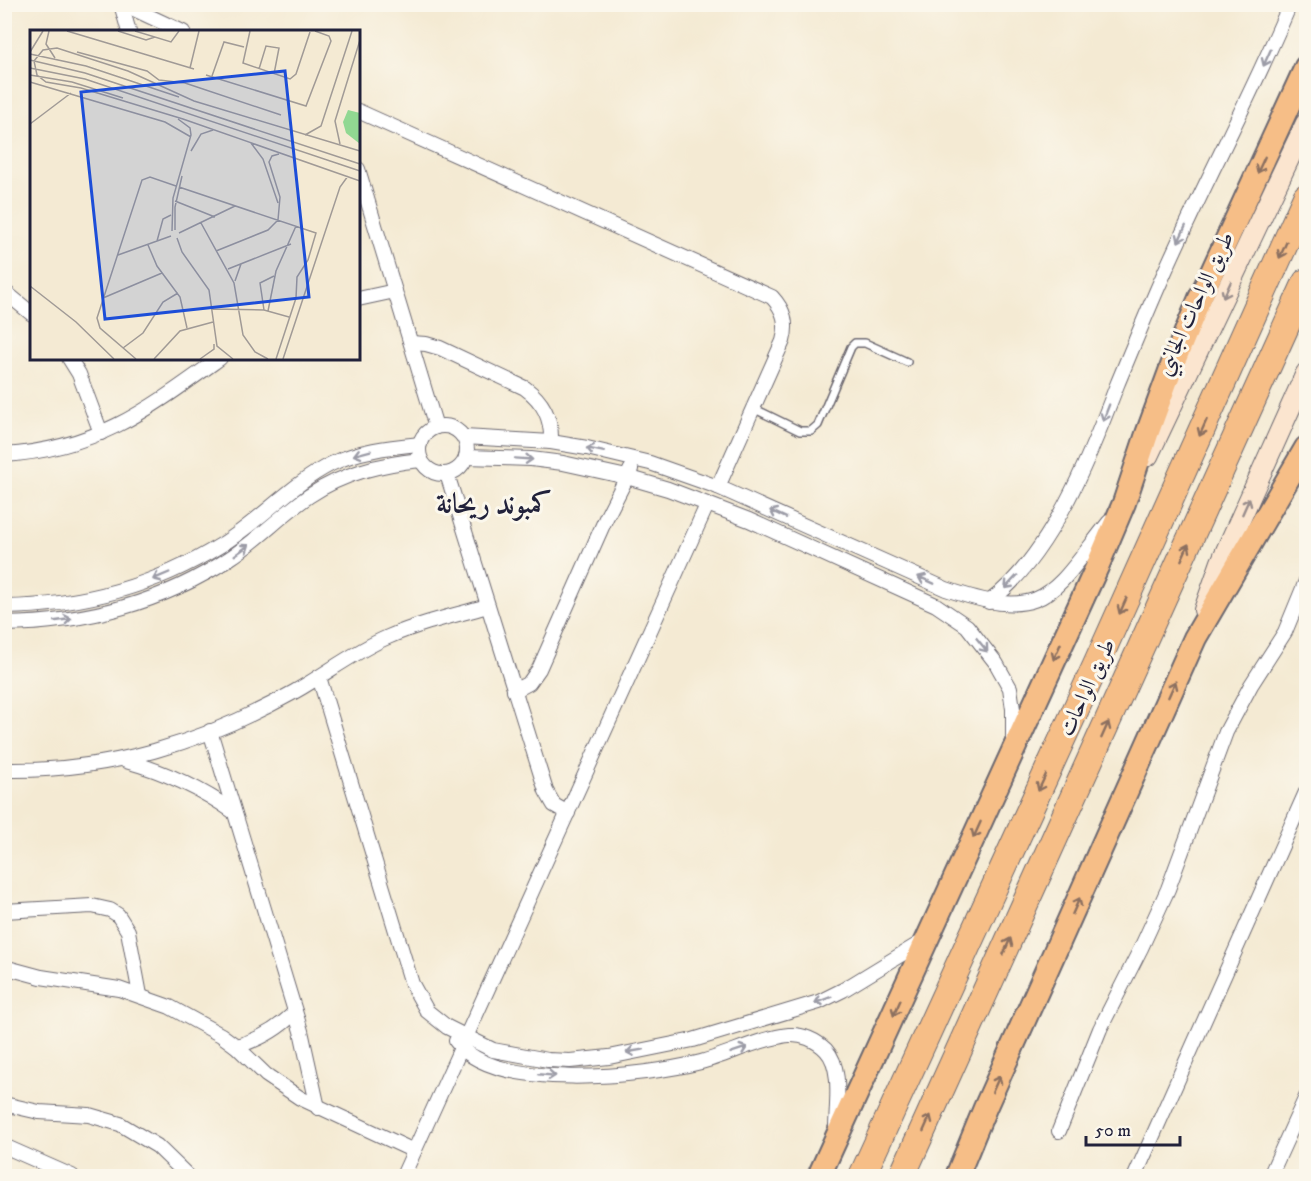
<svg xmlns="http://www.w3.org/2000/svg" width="1311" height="1181" viewBox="0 0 1311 1181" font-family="'IM FELL DW Pica',Amiri,serif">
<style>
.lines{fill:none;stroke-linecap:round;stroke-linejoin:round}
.lane-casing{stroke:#6c6870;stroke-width:10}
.street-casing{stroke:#6c6870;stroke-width:16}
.secondary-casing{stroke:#6c6870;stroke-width:22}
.primary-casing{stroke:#6c6870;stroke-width:26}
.highway-casing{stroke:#6c6870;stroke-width:28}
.lane{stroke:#fff;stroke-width:7}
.street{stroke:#fff;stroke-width:14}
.secondary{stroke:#fbe5cf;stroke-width:20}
.primary{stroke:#f6be87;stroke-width:22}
.highway{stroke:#f6be87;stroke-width:26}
.oneway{stroke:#9c9ca7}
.oneway2{stroke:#8c7061}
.oneway3{stroke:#998d8c}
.labels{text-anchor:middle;stroke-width:6;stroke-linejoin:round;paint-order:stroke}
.street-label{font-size:22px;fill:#22223b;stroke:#fbf7ec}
.district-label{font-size:28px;font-weight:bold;fill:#22223b;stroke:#fbf7ec}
.inset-road{fill:none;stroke:#a09a96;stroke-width:1.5}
.view{fill:#1d4ed8;fill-opacity:0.15;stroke:#1d4ed8;stroke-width:3}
.inset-edge{fill:none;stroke:#22223b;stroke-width:3}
</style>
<rect width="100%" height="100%" fill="#fbf7ec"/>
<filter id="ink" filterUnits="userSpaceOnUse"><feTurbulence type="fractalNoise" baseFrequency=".0167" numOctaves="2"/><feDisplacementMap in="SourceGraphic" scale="12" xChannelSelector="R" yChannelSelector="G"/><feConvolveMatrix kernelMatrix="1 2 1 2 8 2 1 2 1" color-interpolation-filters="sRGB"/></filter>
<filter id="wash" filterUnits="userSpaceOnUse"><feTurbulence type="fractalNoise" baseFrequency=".008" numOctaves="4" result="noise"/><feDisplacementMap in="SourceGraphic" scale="24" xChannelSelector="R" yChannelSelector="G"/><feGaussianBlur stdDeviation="1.35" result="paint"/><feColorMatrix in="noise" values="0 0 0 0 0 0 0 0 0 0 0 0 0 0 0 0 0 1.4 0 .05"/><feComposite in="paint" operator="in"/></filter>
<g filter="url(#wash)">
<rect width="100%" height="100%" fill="#f4ead3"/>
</g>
<g filter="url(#ink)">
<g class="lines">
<defs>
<polyline id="lane" points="753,408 800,431 811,431 818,425 851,347 855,343 865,343 907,362"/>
<g id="street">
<polyline points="121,4 129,32"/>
<polyline points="123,4 183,32"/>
<path d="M358,111L772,297C784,310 788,323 783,341L718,487"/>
<polyline points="358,169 436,427"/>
<polyline points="4,291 32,314"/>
<polyline points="358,299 395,291"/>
<path d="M411,343L426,344L440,348L525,388C544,402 552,419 551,442"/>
<polyline points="69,358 79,374 101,433"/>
<circle cx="443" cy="450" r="24"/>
<path d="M464,437L551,442L587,448L650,463L718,487L946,589C1046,623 1050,596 1109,522"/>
<path d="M4,455C97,449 148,410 220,358"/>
<polyline points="466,457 531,459 563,463 627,477 668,489 749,520 936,605 967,626 996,663 1010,688 1013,709 1013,741"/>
<polyline points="447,474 546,791 554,805 568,813"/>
<path d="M989,602C1051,556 1090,456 1117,385C1132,349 1147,312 1163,276C1203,185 1251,97 1290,4"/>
<path d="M4,607C82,606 155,586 221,545C260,521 290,485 331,464C358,450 390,447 420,444"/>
<path d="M4,624C84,623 163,603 230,558C258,540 281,515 309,496C343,473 381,464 421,460"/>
<polyline points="319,677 412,984 427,1011 447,1027 493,1050 548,1060 570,1061 609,1057 693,1040 819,1002 843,990 925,940"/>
<polyline points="514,691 529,683 539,669 606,518 631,469"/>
<polyline points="210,731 301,1031 318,1108"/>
<path d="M126,761C166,772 200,788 234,812"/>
<path d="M4,770C109,772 203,743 294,692C326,674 355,651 388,637C420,623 455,615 488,606"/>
<polyline points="4,911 92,906 110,910 118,915 128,931 140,995"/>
<polyline points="4,967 41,977 119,989 170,1007 221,1035 236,1046 266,1075 300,1098 414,1151"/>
<path d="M456,1041C494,1094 646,1076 701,1062C727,1055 764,1037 789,1035C802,1034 816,1040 826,1050C843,1068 836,1105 836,1129"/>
<path d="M236,1046C260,1040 278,1029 295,1012"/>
<polyline points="4,1104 39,1112 89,1115 120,1124 157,1146 188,1176"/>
<polyline points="1059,1131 1100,1029 1141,948 1168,889 1226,732 1251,685 1285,632 1306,581"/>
<polyline points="4,1146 72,1176"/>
<polyline points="403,1176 707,505"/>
<polyline points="1135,1176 1306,792"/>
<polyline points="1270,1176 1306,1097"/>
</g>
<g id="secondary">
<polyline points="1148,456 1306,123"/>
<polyline points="1204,610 1221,562 1306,373"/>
</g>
<g id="primary">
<polyline points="819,1176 1097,567 1124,503 1147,434 1172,366 1200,298 1306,67"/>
<polyline points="957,1176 985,1108 1195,638 1306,448"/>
</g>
<g id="highway">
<polyline points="862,1176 1097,663 1306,197"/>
<polyline points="902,1176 1306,282"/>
</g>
</defs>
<use href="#lane" class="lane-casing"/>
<use href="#street" class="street-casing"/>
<use href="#secondary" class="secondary-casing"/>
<use href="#primary" class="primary-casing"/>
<use href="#highway" class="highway-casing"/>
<use href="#lane" class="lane"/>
<use href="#street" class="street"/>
<use href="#secondary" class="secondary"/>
<use href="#primary" class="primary"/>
<use href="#highway" class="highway"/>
</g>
<defs><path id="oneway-shaft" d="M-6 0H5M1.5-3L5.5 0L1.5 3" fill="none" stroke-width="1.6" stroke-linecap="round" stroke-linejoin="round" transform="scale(1.5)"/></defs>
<g class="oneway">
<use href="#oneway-shaft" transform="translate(1267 58) rotate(114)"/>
<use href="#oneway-shaft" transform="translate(1182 234) rotate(115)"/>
<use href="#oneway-shaft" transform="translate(1106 413) rotate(111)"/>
<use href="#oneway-shaft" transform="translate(595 450) rotate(-168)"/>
<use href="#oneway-shaft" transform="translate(362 453) rotate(165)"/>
<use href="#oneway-shaft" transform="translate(524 459) rotate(4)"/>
<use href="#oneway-shaft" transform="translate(778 514) rotate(-155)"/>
<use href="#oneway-shaft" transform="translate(242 550) rotate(-35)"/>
<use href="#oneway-shaft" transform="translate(161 576) rotate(157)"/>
<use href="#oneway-shaft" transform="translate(926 580) rotate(-156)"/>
<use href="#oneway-shaft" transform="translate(1011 582) rotate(133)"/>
<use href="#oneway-shaft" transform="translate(63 620) rotate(-8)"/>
<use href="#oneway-shaft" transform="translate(982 645) rotate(51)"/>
<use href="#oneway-shaft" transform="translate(823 1000) rotate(159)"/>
<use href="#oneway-shaft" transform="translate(739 1050) rotate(-19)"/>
<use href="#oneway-shaft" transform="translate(635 1051) rotate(170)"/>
<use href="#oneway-shaft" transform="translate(547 1075) rotate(5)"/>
</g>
<g class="oneway2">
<use href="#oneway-shaft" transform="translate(1261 165) rotate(115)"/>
<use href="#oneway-shaft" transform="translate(1283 250) rotate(114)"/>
<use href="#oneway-shaft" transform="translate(1203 428) rotate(114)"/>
<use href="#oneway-shaft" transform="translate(1185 552) rotate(-66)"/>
<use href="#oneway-shaft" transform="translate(1123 606) rotate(114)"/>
<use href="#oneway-shaft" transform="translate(1057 652) rotate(114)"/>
<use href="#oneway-shaft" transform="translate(1172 689) rotate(-66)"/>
<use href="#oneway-shaft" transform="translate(1105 730) rotate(-66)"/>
<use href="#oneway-shaft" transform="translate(1042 783) rotate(115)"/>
<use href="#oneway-shaft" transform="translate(977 830) rotate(114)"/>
<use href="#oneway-shaft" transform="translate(1076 906) rotate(-66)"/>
<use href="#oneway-shaft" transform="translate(1007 946) rotate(-66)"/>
<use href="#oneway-shaft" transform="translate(897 1008) rotate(114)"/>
<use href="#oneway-shaft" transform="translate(996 1084) rotate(-66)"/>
<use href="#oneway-shaft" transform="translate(927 1123) rotate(-66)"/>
</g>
<g class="oneway3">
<use href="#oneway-shaft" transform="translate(1227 290) rotate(115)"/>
<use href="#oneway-shaft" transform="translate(1246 506) rotate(-66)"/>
</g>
</g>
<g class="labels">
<g class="street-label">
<text transform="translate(1194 303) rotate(-65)" y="8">طريق الواحات الجانبي</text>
<text transform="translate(1086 687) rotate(-65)" y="8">طريق الواحات</text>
</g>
<g class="district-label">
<text x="494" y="513">كمبوند ريحانة</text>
</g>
</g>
<g transform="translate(30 30)">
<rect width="330" height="330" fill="#f4ead3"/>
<path d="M318,80L330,83V114L316,103L313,92Z" fill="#91d892"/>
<path class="inset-road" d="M19,1L16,14L25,28M37,1L164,39M88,1L116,10L125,7M105,1L141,12L149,1M220,1L213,33L260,49L266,44L280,2M0,22L13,1M47,22L117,41L129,50L155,53L251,85M0,24L56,36L149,67M0,30L55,43L330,134M0,38L55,49L330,141M160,38L169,1M229,39L236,16L249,18L244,44M0,45L42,52L93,68M176,45L276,76L301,11L299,6L285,1M182,46L194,12L214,17M0,52L135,92L161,107M0,94L41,63M275,105L291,96L322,1M221,113L233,129L248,173M310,114L305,91L330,10M161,121L171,104L183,100M330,121L164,71L98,41L27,18L13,20L4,31L7,45L16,52L51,58L153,89L330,151M149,157L286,203L278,230L267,247L266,268L246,329M145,171L185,187M171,193L204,253L213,305L225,322L238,329M145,200V177L152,146M142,201L143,168L161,105L160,98L148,89M149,203L205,176M147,208L152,222L179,260L187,316L203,329M127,211L133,189L141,185M118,215L127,236L150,267L157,298M186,221L238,200L248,190L250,167L239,132L242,126L249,124M88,225L141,206M198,239L261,214M205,251L211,234M0,256L46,292L84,329M73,268L132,243M182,279L234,280L259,287M234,280L230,253L244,246M238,281L246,241L266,196M93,318L113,303L133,272L148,263M106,329L70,298L67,288L112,150L120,147L146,156M124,329L150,301L183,292M170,329L184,319V314M253,329L310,157L318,146"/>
<path class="view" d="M255,41L279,267L75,289L51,62Z"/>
<rect width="330" height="330" class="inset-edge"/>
</g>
<rect width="1311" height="1181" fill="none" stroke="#fbf7ec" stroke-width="24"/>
<path d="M1086 1136v9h94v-9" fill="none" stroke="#22223b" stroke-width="3"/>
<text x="1095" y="1136" font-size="18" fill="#22223b" stroke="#fbf7ec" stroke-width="4.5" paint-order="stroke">50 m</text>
</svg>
